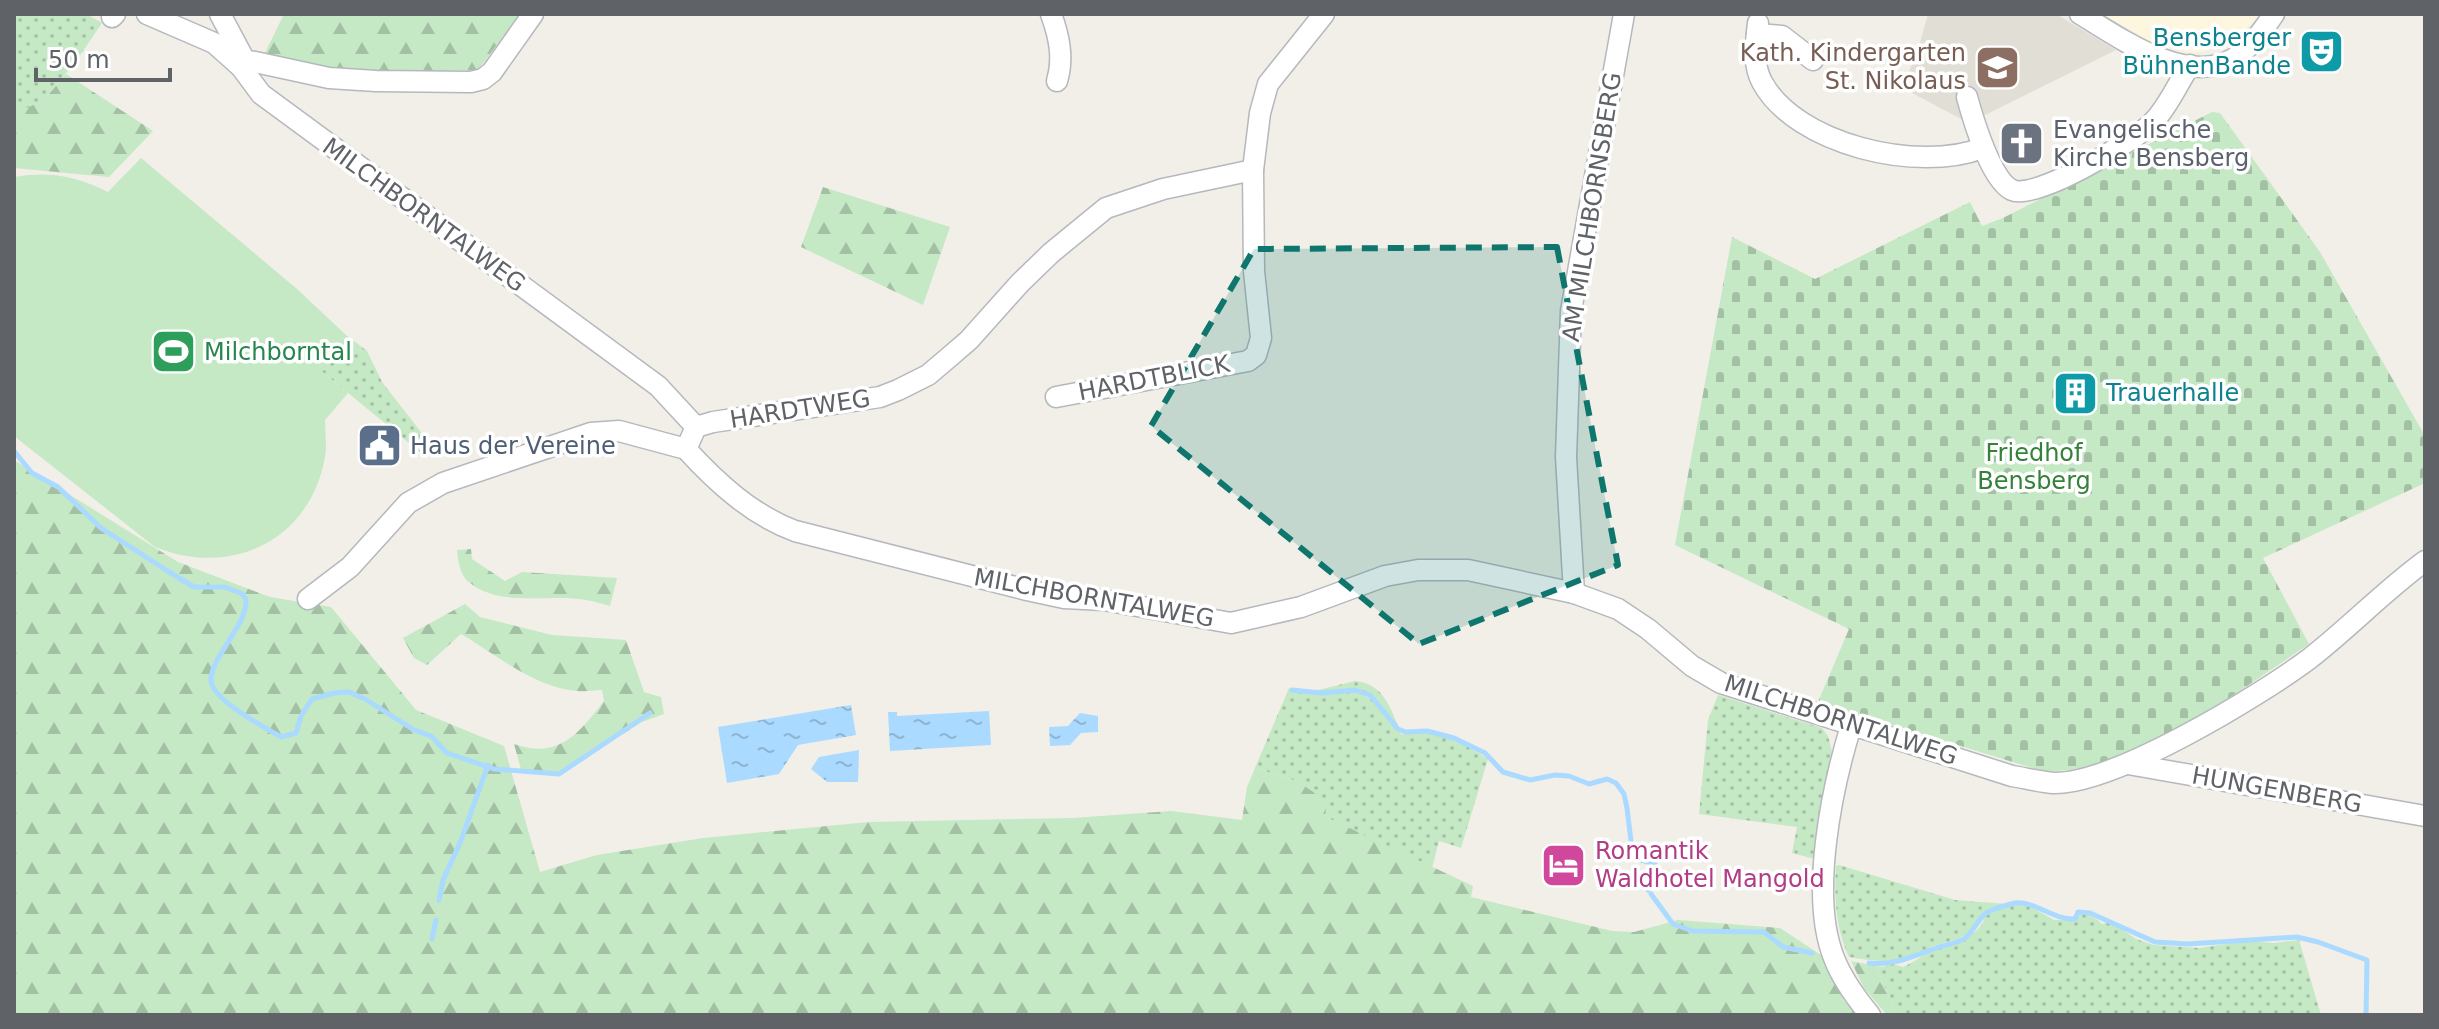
<svg xmlns="http://www.w3.org/2000/svg" width="2439" height="1029" viewBox="0 0 2439 1029" font-family="'DejaVu Sans',sans-serif">
<style>
.commercial{fill:#fef7e0}
.education{fill:#e1ded6}
.grass{fill:url(#grass-dots)}
.forest{fill:url(#forest-firs)}
.cemetery{fill:url(#cemetery-stones)}
.pitch{fill:#c5e8c5}
.water{fill:url(#water-ripples)}
.lines{fill:none;stroke-linecap:round;stroke-linejoin:round}
.stream{stroke:#aadaff;stroke-width:5}
.street-casing{stroke:#b5b8bc;stroke-width:23}
.street{stroke:#fff;stroke-width:20}
.marked{fill:#0f766e;fill-opacity:0.2;stroke:#0f766e;stroke-width:6;stroke-dasharray:16 10;stroke-linejoin:round}
.labels{text-anchor:middle;stroke-width:7;stroke-linejoin:round;paint-order:stroke}
.culture-label{font-size:24px;fill:#0d838f;stroke:#fff;text-anchor:end}
.education-label{font-size:24px;fill:#785e54;stroke:#fff;text-anchor:end}
.worship-label{font-size:24px;fill:#5b616d;stroke:#fff;text-anchor:start}
.street-label{font-size:24px;fill:#5f6368;stroke:#fff}
.leisure-label{font-size:24px;fill:#27864d;stroke:#fff;text-anchor:start}
.service-label{font-size:24px;fill:#4e5e75;stroke:#fff;text-anchor:start}
.park-label{font-size:24px;fill:#348238;stroke:#fff}
.hotel-label{font-size:24px;fill:#b23c85;stroke:#fff;text-anchor:start}
</style>
<defs>
<pattern id="grass-dots" width="8" height="8" patternUnits="userSpaceOnUse" patternTransform="scale(2)"><rect width="8" height="8" fill="#c5e8c5"/><path d="M2 2h.1M6 6h.1" fill="none" stroke="#a3c0a4" stroke-width="1.8" stroke-linecap="round"/></pattern>
<pattern id="forest-firs" width="22" height="20" patternUnits="userSpaceOnUse" patternTransform="scale(2)"><rect width="22" height="20" fill="#c5e8c5"/><path d="M5 1l3.5 6h-7zM16 11l3.5 6h-7z" fill="#a3c0a4"/></pattern>
<pattern id="cemetery-stones" width="16" height="16" patternUnits="userSpaceOnUse" patternTransform="scale(2)"><rect width="16" height="16" fill="#c5e8c5"/><path d="M2 7V4a2 2 0 0 1 4 0v3zM10 15v-3a2 2 0 0 1 4 0v3z" fill="#a3c0a4"/></pattern>
<pattern id="water-ripples" width="26" height="14" patternUnits="userSpaceOnUse" patternTransform="scale(2)"><rect width="26" height="14" fill="#aadaff"/><path d="M2 4q2-2 4 0t4 0M15 11q2-2 4 0t4 0" fill="none" stroke="#8eb4d2"/></pattern>
</defs>
<rect width="100%" height="100%" fill="#f1efe8"/>
<polygon class="commercial" points="2103,14 2262,14 2231,42 2219,48 2193,53 2168,48 2153,43"/>
<polygon class="education" points="1928,14 2056,14 2116,50 1983,116 1974,126 1901,87 1916,57"/>
<g class="grass">
<polygon points="14,14 86,14 102,23 77,60 43,101 14,115"/>
<polygon points="346,335 367,351 382,382 428,441 420,452 319,369"/>
<path d="M1355,681C1384,683 1392,711 1401,734C1411,733 1426,729 1435,731C1442,732 1483,755 1488,759L1461,848L1439,841L1432,868L1324,816L1297,781L1255,768L1289,688L1314,691Z"/>
<polygon points="1718,695 1822,728 1828,736 1832,752 1815,859 1792,853 1797,827 1699,814 1708,720"/>
<path d="M1839,865L1955,900L2007,904C1978,907 1982,924 1963,936C1955,941 1942,943 1933,946C1927,949 1922,953 1917,956C1896,964 1870,961 1849,957C1836,930 1834,896 1836,866Z"/>
<path d="M2020,904L2033,908L2054,920H2075L2081,914C2089,914 2096,918 2102,924L2111,922L2136,939L2154,945L2199,948L2247,941L2274,943L2299,940L2321,1015L1896,1014L1876,966L1883,967L1890,963L1903,967C1913,963 1921,956 1930,951C1951,942 1981,940 1986,913Z"/>
</g>
<g class="forest">
<polygon points="284,14 520,14 478,70 376,73 318,68 263,57"/>
<polygon points="66,74 153,131 109,177 14,168 14,113 43,101"/>
<polygon points="823,187 950,227 923,305 801,247"/>
<polygon points="14,460 178,562 270,597 331,607 416,710 504,746 540,872 597,855 703,838 869,822 1073,818 1171,811 1242,820 1247,787 1255,768 1297,781 1328,802 1324,816 1473,886 1471,897 1612,931 1634,932 1678,920 1780,928 1821,955 1844,1001 1859,1015 14,1015"/>
<path d="M471,549L472,559L505,581L522,572L617,578L610,606C602,604 594,601 586,600C549,593 502,608 470,583C460,576 458,561 457,550Z"/>
<path d="M465,604L480,617L552,635L626,640L644,692L661,697L664,714L642,722L559,774L522,773L514,744C559,760 579,733 604,701L602,690C595,690 586,692 578,691C535,688 497,655 461,634L427,665L414,658L403,638Z"/>
<polygon points="1851,961 1876,966 1896,1014 1942,1015 1887,1015 1864,988"/>
</g>
<path class="cemetery" d="M2212,112L2220,113L2320,252L2425,436V483L2263,558L2309,644C2240,690 2127,776 2042,771L1818,702L1849,629L1675,545L1732,237L1815,279L1970,202L1982,226L2003,218Z"/>
<path class="pitch" d="M141,158L297,289L346,335L319,369L348,393L325,420C325,432 327,445 325,457C310,541 231,578 155,547L14,436V177C50,171 75,176 108,192Z"/>
<g class="water">
<polygon points="851,705 856,735 798,745 779,774 727,783 718,727"/>
<polygon points="989,711 991,745 890,751 888,712 897,712 897,716"/>
<polygon points="1080,713 1098,716 1098,732 1081,733 1070,745 1050,746 1049,727 1068,726"/>
<polygon points="859,750 858,782 827,782 811,769 819,757"/>
</g>
<g class="lines">
<g class="stream">
<path d="M14,451L32,473L58,487L101,528L166,570L194,587H224L241,593L246,599C246,615 238,626 230,639C223,651 212,665 211,679C210,699 264,727 281,737L296,733L301,716L312,699L334,693L349,692L365,699L414,730L431,736L447,753L494,769L559,774L650,713"/>
<polyline points="1292,690 1322,693 1355,690 1370,695 1398,729 1406,732 1427,731 1454,738 1485,753 1503,772 1530,780 1555,775 1569,776 1589,784 1607,779 1616,783 1624,794 1627,808 1633,858 1655,864 1654,867"/>
<polyline points="1648,890 1653,873"/>
<polyline points="1651,894 1673,924 1693,931 1764,932 1783,947 1812,953"/>
<polyline points="439,900 443,880 460,843 488,765"/>
<polyline points="432,939 436,920"/>
<path d="M1869,963C1894,966 1913,956 1936,948C1945,945 1958,943 1965,938C1974,931 1978,920 1985,914C1991,909 2007,905 2015,903C2033,900 2053,920 2075,919L2078,912L2090,913L2155,942L2188,944L2297,937L2318,942L2367,960L2366,1015"/>
</g>
<defs>
<g id="street">
<polyline points="147,14 214,43 241,67 261,94 658,386 696,427"/>
<polyline points="220,14 245,61"/>
<path d="M1051,14C1059,36 1064,58 1057,81"/>
<path d="M2080,14C2120,38 2185,86 2233,59C2250,49 2263,30 2274,14"/>
<polyline points="112,17 115,14"/>
<path d="M1758,23C1756,43 1752,63 1762,82C1796,145 1919,173 1982,148"/>
<polyline points="1757,34 1782,36 1813,60"/>
<polyline points="241,67 245,61 255,62 329,78 376,81 471,82 483,79 492,72 533,14"/>
<path d="M1967,97C1973,119 1991,180 2012,190C2035,201 2135,141 2153,122C2168,107 2178,83 2190,65"/>
<polyline points="1056,397 1248,361 1256,355 1261,338 1254,271 1253,170"/>
<path d="M686,449C717,483 752,515 795,531L1027,590L1064,598L1104,600L1231,623L1301,607L1385,576L1418,570H1468L1574,593L1618,609L1648,629L1692,666L1721,683L2012,776C2025,778 2040,782 2054,783C2114,784 2258,697 2309,659C2349,628 2384,591 2425,561"/>
<polyline points="1574,593 1566,457 1571,311 1624,14"/>
<polyline points="308,599 350,567 408,503 443,483 591,433 619,431 686,449 696,427 713,422 880,397 898,390 928,375 947,359 969,340 1020,283 1051,253 1106,208 1163,189 1253,170 1260,113 1268,84 1324,14"/>
<path d="M1851,726C1832,788 1809,896 1834,958C1842,979 1856,998 1870,1015"/>
<polyline points="2128,764 2425,816"/>
</g>
</defs>
<use href="#street" class="street-casing"/>
<use href="#street" class="street"/>
</g>
<path class="marked" d="M1557,247L1618,565L1419,644L1151,426L1254,249Z"/>
<defs>
<symbol id="theatre-square" viewBox="-11 -11 22 22"><rect x="-9" y="-9" width="18" height="18" rx="4" fill="#0f9aa8" stroke="#fff"/><path d="M-5-5.5Q0-4 5-5.5V0Q5 5 0 6Q-5 5-5 0ZM-3.3-2.5H-1v1.5H-3.3ZM1-2.5H3.3v1.5H1ZM-2.8 1Q0 5.5 2.8 1Z" fill="#fff"/></symbol>
<symbol id="school-square" viewBox="-11 -11 22 22"><rect x="-9" y="-9" width="18" height="18" rx="4" fill="#8d6e63" stroke="#fff"/><path d="M0-5L7-2L0 1L-7-2ZM-4 1L0 2.5L4 1V4Q0 6-4 4Z" fill="#fff"/></symbol>
<symbol id="church-square" viewBox="-11 -11 22 22"><rect x="-9" y="-9" width="18" height="18" rx="4" fill="#6b7280" stroke="#fff"/><path d="M-1.2-6h2.4v3.5h3.3v2.4h-3.3V6h-2.4V-.1h-3.3v-2.4h3.3Z" fill="#fff"/></symbol>
<symbol id="stadium-square" viewBox="-11 -11 22 22"><rect x="-9" y="-9" width="18" height="18" rx="4" fill="#2e9e5b" stroke="#fff"/><path d="M0-5a6.5 5 0 1 0 0 10a6.5 5 0 1 0 0-10ZM-3.5-1.8h7v3.6h-7Z" fill="#fff"/></symbol>
<symbol id="building-square" viewBox="-11 -11 22 22"><rect x="-9" y="-9" width="18" height="18" rx="4" fill="#0f9aa8" stroke="#fff"/><path d="M-4-6H4V6H1V3H-1V6H-4ZM-2.5-4.3h1.7v1.8h-1.7ZM.8-4.3h1.7v1.8H.8ZM-2.5-1h1.7V.8h-1.7ZM.8-1h1.7V.8H.8Z" fill="#fff"/></symbol>
<symbol id="civic-square" viewBox="-11 -11 22 22"><rect x="-9" y="-9" width="18" height="18" rx="4" fill="#5c6f8a" stroke="#fff"/><path d="M-.6-6.5H3V-4.5H.6V-3L4-1V1h2V6H-6V1h2V-1L-.6-3ZM-1.2 2.5V6h2.4V2.5Z" fill="#fff"/></symbol>
<symbol id="hotel-square" viewBox="-11 -11 22 22"><rect x="-9" y="-9" width="18" height="18" rx="4" fill="#d1479c" stroke="#fff"/><path d="M-6-4.5h1.5V1H6V5H4.5V3h-9V5H-6ZM-4 0a1.8 1.8 0 1 1 3.6 0ZM.5 0V-2.5h3Q6-2.5 6 0Z" fill="#fff"/></symbol>
</defs>
<g fill-rule="evenodd">
<use href="#theatre-square" x="2296" y="26" width="51" height="51"/>
<use href="#school-square" x="1972" y="42" width="51" height="51"/>
<use href="#church-square" x="1996" y="118" width="51" height="51"/>
<use href="#stadium-square" x="148" y="326" width="51" height="51"/>
<use href="#building-square" x="2050" y="368" width="51" height="51"/>
<use href="#civic-square" x="354" y="420" width="51" height="51"/>
<use href="#hotel-square" x="1538" y="840" width="51" height="51"/>
</g>
<g class="labels">
<g class="culture-label">
<text x="2291" y="46">Bensberger<tspan x="2291" dy="28">BühnenBande</tspan></text>
<text x="2106" y="401" text-anchor="start">Trauerhalle</text>
</g>
<g class="education-label">
<text x="1966" y="61">Kath. Kindergarten<tspan x="1966" dy="28">St. Nikolaus</tspan></text>
</g>
<g class="worship-label">
<text x="2053" y="138">Evangelische<tspan x="2053" dy="28">Kirche Bensberg</tspan></text>
</g>
<g class="street-label">
<text transform="translate(1592 207) rotate(-81)" y="8">AM MILCHBORNSBERG</text>
<text transform="translate(424 215) rotate(36)" y="8">MILCHBORNTALWEG</text>
<text transform="translate(1154 378) rotate(-11)" y="8">HARDTBLICK</text>
<text transform="translate(800 409) rotate(-9)" y="8">HARDTWEG</text>
<text transform="translate(1094 598) rotate(10)" y="8">MILCHBORNTALWEG</text>
<text transform="translate(1841 720) rotate(18)" y="8">MILCHBORNTALWEG</text>
<text transform="translate(2277 790) rotate(10)" y="8">HUNGENBERG</text>
</g>
<g class="leisure-label">
<text x="204" y="360">Milchborntal</text>
</g>
<g class="service-label">
<text x="410" y="454">Haus der Vereine</text>
</g>
<g class="park-label">
<text x="2034" y="461">Friedhof<tspan x="2034" dy="28">Bensberg</tspan></text>
</g>
<g class="hotel-label">
<text x="1595" y="859">Romantik<tspan x="1595" dy="28">Waldhotel Mangold</tspan></text>
</g>
</g>
<rect width="2439" height="1029" fill="none" stroke="#5f6368" stroke-width="32"/>
<path d="M36 68v12h134v-12" fill="none" stroke="#5f6368" stroke-width="4"/>
<text x="48" y="68" font-size="24" fill="#5f6368" stroke="#ffffff" stroke-width="6" paint-order="stroke">50 m</text>
</svg>
